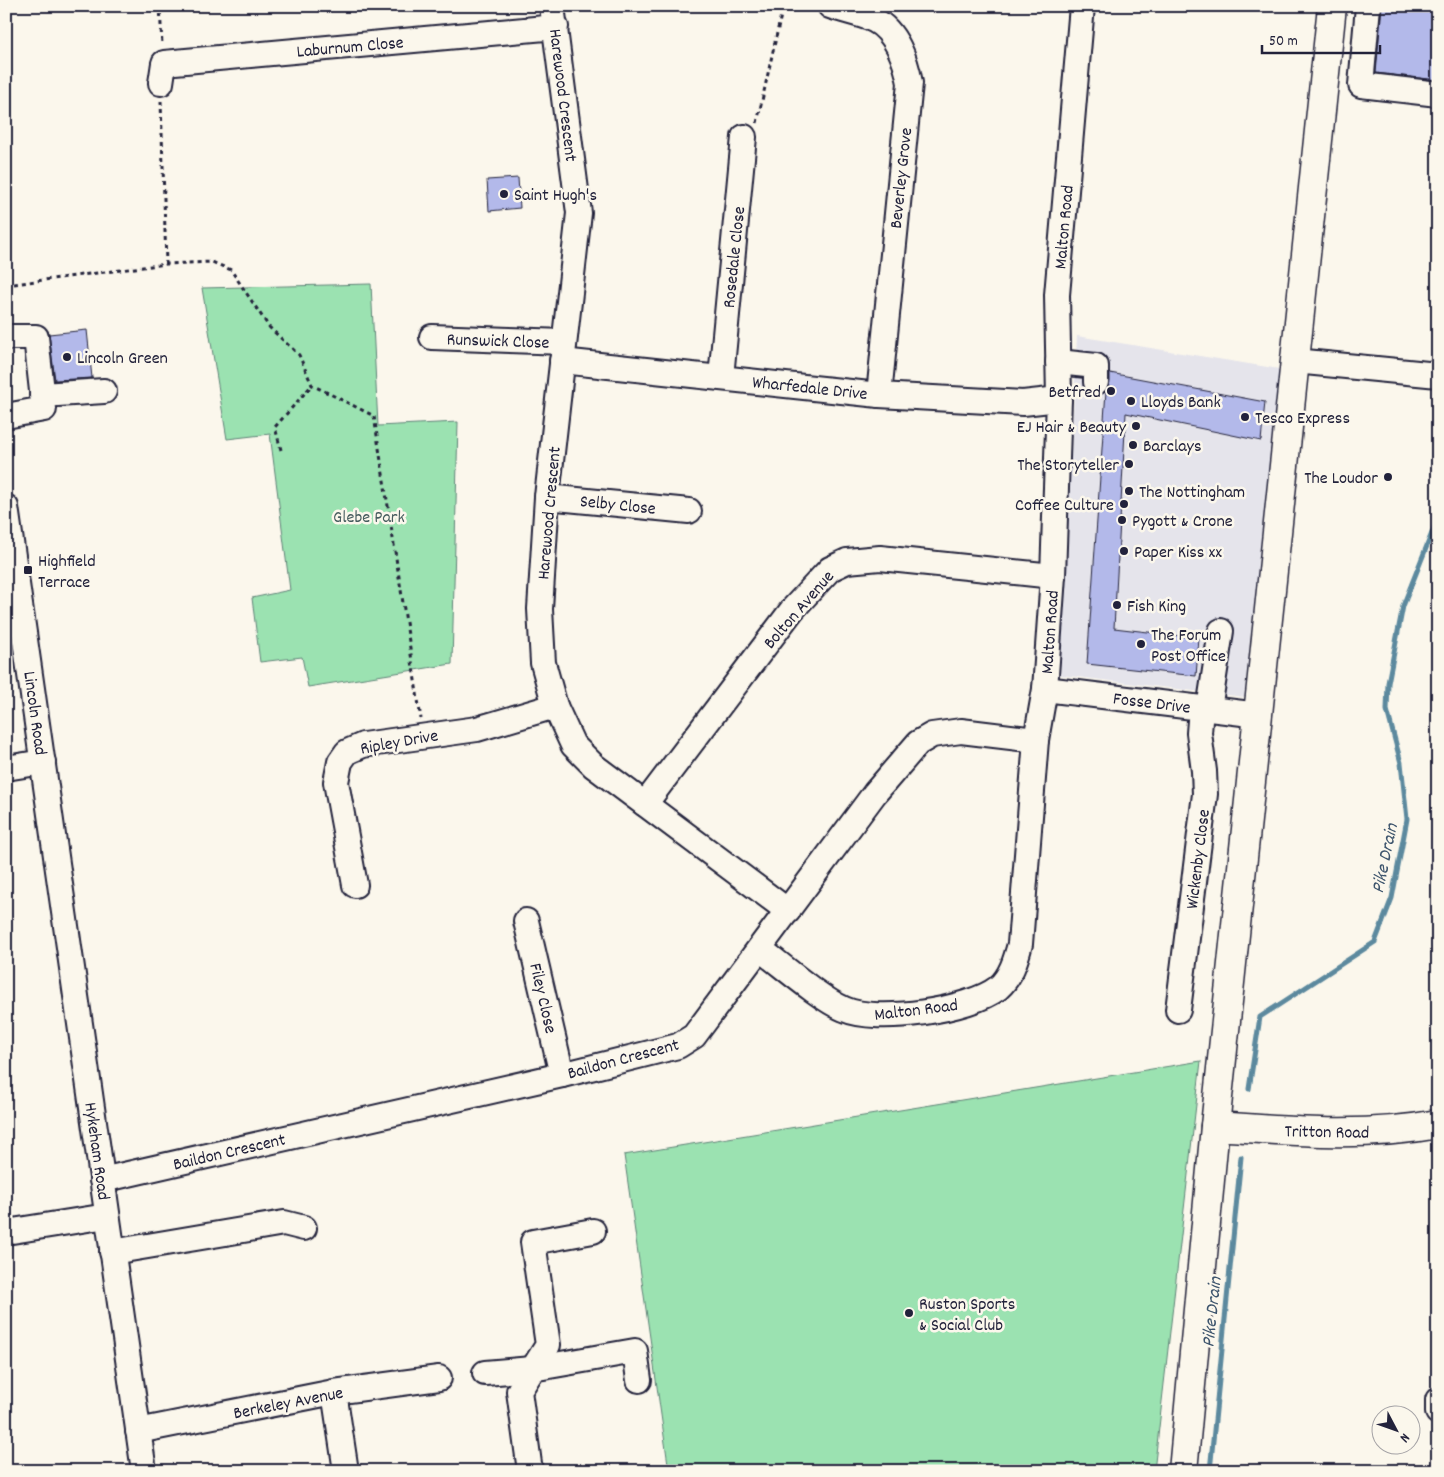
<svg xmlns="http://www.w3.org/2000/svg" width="1444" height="1477" viewBox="0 0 1444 1477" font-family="Dekko,sans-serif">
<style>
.built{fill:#e5e4eb}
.green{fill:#9be2b1;stroke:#5e8276}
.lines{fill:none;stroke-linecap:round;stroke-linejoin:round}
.stream{stroke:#5b899e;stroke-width:5}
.building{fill:#b3b9ea;stroke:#22223b}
.minor-casing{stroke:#22223b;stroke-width:28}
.major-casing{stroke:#22223b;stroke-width:31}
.path{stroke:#22223b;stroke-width:3;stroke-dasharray:4 4;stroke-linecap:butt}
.minor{stroke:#fbf7ec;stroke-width:24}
.major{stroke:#fbf7ec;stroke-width:28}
.poi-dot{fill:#22223b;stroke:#fbf7ec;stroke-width:2}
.labels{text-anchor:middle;stroke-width:5;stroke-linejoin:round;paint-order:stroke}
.street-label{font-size:18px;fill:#22223b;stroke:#fbf7ec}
.poi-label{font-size:18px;fill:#22223b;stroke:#fbf7ec;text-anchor:start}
.park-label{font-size:18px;fill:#465c5e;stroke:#fbf7ec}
.water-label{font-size:19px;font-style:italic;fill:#3e556d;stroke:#fbf7ec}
</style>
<rect width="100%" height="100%" fill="#fbf7ec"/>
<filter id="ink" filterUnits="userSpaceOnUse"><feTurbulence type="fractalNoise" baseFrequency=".02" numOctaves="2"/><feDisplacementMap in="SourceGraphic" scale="10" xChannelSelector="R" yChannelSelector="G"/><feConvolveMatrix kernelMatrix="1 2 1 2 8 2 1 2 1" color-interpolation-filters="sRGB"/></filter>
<g filter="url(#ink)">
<polygon class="built" points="1077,336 1279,369 1244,697 1060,675"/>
<g class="green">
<polygon points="371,284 378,426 458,422 452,664 308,687 302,657 260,662 252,598 290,590 270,434 227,439 202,288"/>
<polygon points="1201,1061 1154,1471 669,1471 624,1155"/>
</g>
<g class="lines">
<g class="stream">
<polyline points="1249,1089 1260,1017 1375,942 1392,898 1407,819 1401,763 1387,710 1388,683 1403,606 1438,518"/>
<polyline points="1210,1471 1241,1157"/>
</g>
</g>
<g class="building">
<polygon points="1382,6 1438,6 1438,80 1376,73"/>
<polygon points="518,178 520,208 489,211 487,180"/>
<polygon points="87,330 92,378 55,380 49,334"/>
<polygon points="1110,373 1265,402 1261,441 1126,413 1114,628 1199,638 1196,676 1087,664 1106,391 1110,382"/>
</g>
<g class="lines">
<defs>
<g id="minor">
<polyline points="552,6 579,213 547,497 540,609 543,663 555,706 573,745 594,766 788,911"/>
<path d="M830,6C844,11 861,14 874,20C896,31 906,61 910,83L879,395"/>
<polyline points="1368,6 1361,85 1438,94"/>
<polyline points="161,83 164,63 556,27"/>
<polyline points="6,337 36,337 44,409 6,416"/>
<polyline points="432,337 564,342"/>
<polyline points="562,361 879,395 1023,403 1059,399"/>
<polyline points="1295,361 1438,375"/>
<polyline points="1058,362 1096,366 1096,382"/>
<polyline points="721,377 744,137"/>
<polyline points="42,395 104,391"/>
<polyline points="547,497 689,511"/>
<polyline points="6,507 144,1471"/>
<polyline points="1045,689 1259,715"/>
<polyline points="1209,709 1221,631"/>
<polyline points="6,768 43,762"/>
<polyline points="645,804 792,610 830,569 847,561 880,558 1053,576"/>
<polyline points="355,885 336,782 340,762 347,752 363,745 477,729 555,706"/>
<polyline points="526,921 562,1075"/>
<path d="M760,949C783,966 819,998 844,1009C877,1024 970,1010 998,988C1011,977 1016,959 1020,944L1036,740L1045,689L1053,576L1059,399L1057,295L1082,6"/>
<polyline points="1178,1010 1205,794 1204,771 1199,733 1201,708"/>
<polyline points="102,1180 562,1075 678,1046 694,1036 875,793 918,743 932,735 961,731 1036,740"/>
<polyline points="6,1232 107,1216"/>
<polyline points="112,1252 284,1223 304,1228"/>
<polyline points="485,1373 532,1369 635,1351 639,1380"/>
<polyline points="334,1392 346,1471"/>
<polyline points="1438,1400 1438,1412"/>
<polyline points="138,1431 334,1392 439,1378"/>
<polyline points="530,1471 519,1391 548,1345 533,1242 593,1231"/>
</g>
<g id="major">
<path d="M1215,1126C1289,1131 1364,1138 1438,1124"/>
<polyline points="1183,1471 1215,1126 1332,6"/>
</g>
</defs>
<use href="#minor" class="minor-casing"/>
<use href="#major" class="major-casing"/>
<g class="path">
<polyline points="160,6 162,45"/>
<polyline points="161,101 166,264"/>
<polyline points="757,123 783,6"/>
<polyline points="6,285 166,264 212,262 231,270 269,327 299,355 312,385 374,416 421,719"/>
<polyline points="281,450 275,427 312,385"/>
</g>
<use href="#minor" class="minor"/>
<use href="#major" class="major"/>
</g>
</g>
<g class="poi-dot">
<circle cx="504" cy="194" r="5"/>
<circle cx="67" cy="357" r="5"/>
<circle cx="1111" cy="391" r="5"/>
<circle cx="1131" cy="401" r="5"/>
<circle cx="1245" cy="417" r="5"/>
<circle cx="1136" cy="426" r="5"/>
<circle cx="1133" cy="445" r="5"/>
<circle cx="1129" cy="464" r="5"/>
<circle cx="1388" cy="477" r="5"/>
<circle cx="1129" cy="491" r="5"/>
<circle cx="1124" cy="504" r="5"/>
<circle cx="1122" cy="520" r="5"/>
<circle cx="1124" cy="551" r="5"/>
<rect x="23" y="565" width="10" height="10" rx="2.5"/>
<circle cx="1117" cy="605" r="5"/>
<circle cx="1141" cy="644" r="5"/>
<circle cx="909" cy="1313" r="5"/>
</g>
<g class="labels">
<g class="street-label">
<text transform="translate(350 46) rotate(-5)" y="6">Laburnum Close</text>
<text transform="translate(564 95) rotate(83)" y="6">Harewood Crescent</text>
<text transform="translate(900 178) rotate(-84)" y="6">Beverley Grove</text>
<text transform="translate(1063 227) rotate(-85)" y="6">Malton Road</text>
<text transform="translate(733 257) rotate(-84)" y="6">Rosedale Close</text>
<text transform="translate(498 340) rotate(2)" y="6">Runswick Close</text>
<text transform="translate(810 387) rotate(6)" y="6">Wharfedale Drive</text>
<text transform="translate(618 504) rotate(6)" y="6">Selby Close</text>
<text transform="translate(548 513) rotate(-85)" y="6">Harewood Crescent</text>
<text transform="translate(798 609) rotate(-49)" y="6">Bolton Avenue</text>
<text transform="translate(1049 632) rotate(-86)" y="6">Malton Road</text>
<text transform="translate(1152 702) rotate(7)" y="6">Fosse Drive</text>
<text transform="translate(36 713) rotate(82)" y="6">Lincoln Road</text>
<text transform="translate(399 741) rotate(-10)" y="6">Ripley Drive</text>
<text transform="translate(1197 859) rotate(-83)" y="6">Wickenby Close</text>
<text transform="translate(544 998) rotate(77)" y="6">Filey Close</text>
<text transform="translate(916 1009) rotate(-7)" y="6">Malton Road</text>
<text transform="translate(623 1058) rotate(-15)" y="6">Baildon Crescent</text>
<text transform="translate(1327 1131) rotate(1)" y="6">Tritton Road</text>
<text transform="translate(98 1151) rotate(82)" y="6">Hykeham Road</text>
<text transform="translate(229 1151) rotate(-13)" y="6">Baildon Crescent</text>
<text transform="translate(288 1402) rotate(-11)" y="6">Berkeley Avenue</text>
</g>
<g class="poi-label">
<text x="514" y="200">Saint Hugh's</text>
<text x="77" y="363">Lincoln Green</text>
<text x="1101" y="397" text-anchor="end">Betfred</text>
<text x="1141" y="407">Lloyds Bank</text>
<text x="1255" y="423">Tesco Express</text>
<text x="1126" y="432" text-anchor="end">EJ Hair &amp; Beauty</text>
<text x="1143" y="451">Barclays</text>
<text x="1119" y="470" text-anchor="end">The Storyteller</text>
<text x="1378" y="483" text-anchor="end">The Loudor</text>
<text x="1139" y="497">The Nottingham</text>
<text x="1114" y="510" text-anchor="end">Coffee Culture</text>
<text x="1132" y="526">Pygott &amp; Crone</text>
<text x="1134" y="557">Paper Kiss xx</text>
<text x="38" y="566">Highfield<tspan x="38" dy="21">Terrace</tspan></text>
<text x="1127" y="611">Fish King</text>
<text x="1151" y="640">The Forum<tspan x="1151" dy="21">Post Office</tspan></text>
<text x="919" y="1309">Ruston Sports<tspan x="919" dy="21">&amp; Social Club</tspan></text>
</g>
<g class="park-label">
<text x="369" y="522">Glebe Park</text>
</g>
<g class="water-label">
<text transform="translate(1383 858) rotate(-78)" y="7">Pike Drain</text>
<text transform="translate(1210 1312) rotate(-84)" y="7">Pike Drain</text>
</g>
</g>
<rect width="1444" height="1477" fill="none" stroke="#fbf7ec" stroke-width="25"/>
<rect x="12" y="12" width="1419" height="1452" fill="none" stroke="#22223b" stroke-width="2" filter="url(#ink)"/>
<g transform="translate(1396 1430) rotate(131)"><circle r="24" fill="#fbf7ec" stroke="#a4a2a5"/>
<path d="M0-4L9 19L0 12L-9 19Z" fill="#22223b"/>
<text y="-8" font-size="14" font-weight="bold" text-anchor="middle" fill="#22223b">N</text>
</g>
<path d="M1262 45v8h118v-8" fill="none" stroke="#22223b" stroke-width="2.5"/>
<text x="1269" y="45" font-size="15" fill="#22223b" stroke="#fbf7ec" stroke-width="4" paint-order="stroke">50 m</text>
</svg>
